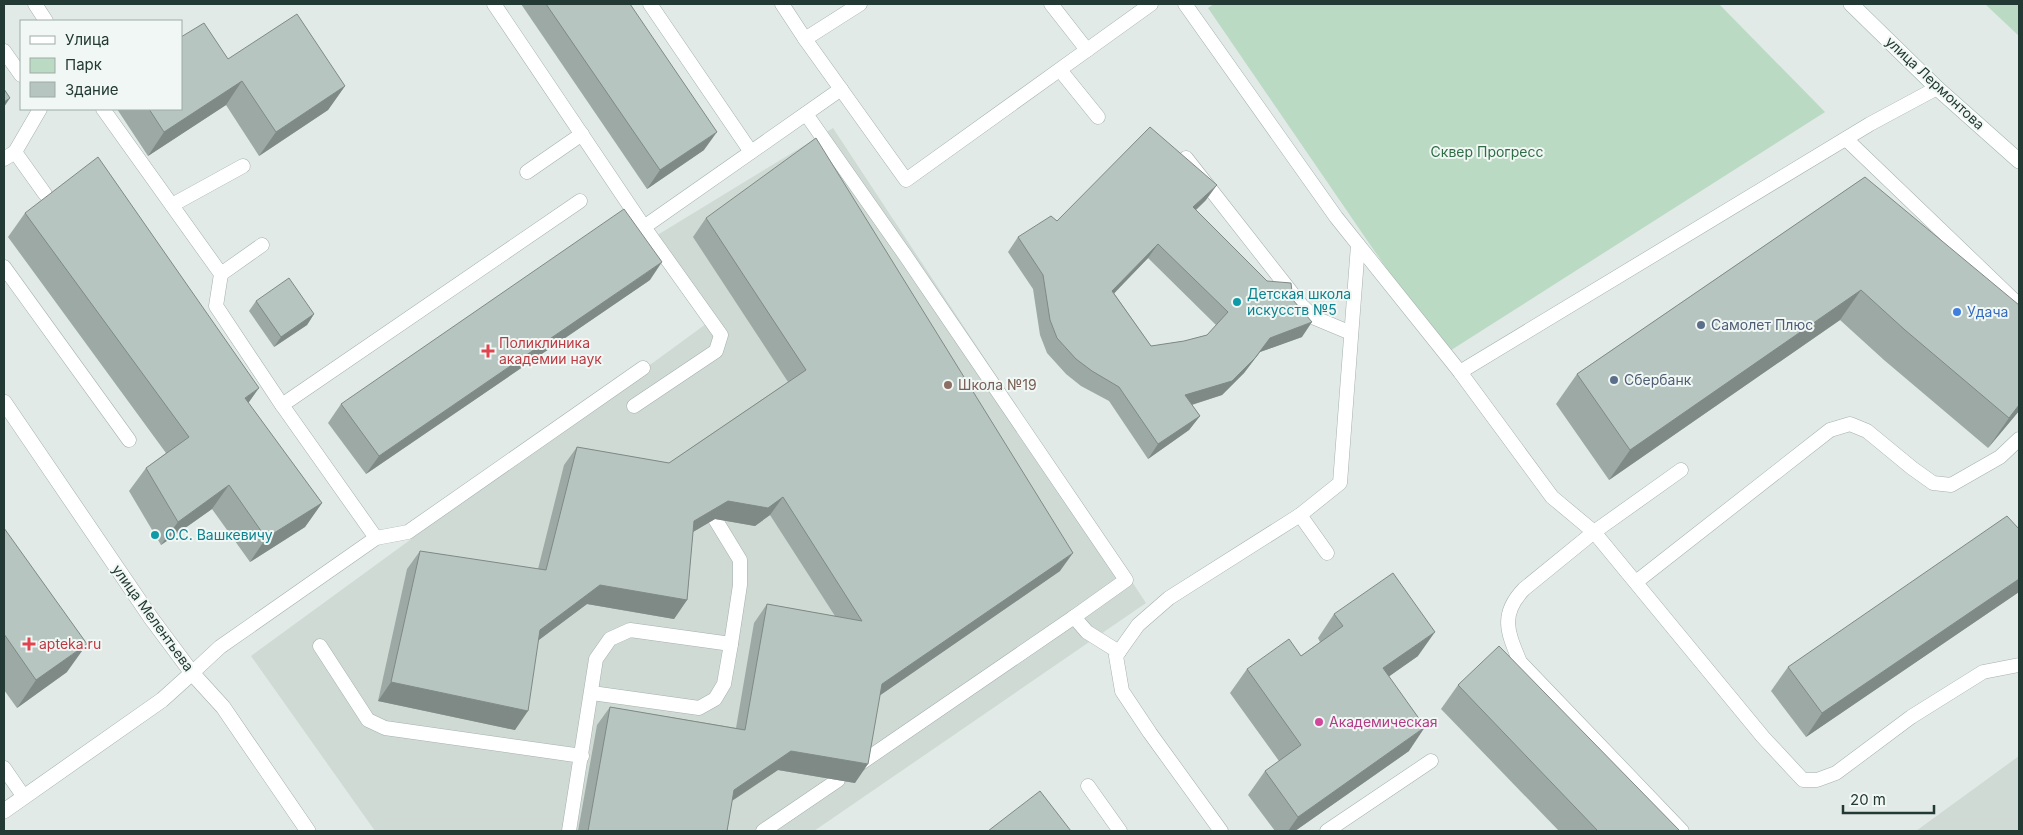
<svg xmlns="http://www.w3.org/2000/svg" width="2023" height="835" viewBox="0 0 2023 835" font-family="Inter,sans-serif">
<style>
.built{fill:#cfdad5}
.green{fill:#bbdac3}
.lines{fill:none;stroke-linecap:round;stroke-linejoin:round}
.lane-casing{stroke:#a4b2ad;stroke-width:15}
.street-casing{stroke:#a4b2ad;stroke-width:16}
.secondary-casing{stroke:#a0b5ae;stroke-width:16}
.lane{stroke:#fff;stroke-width:14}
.street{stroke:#fff;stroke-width:15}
.secondary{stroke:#fff;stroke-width:15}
.wall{fill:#9da9a4;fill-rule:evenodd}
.shaded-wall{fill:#7f8a86}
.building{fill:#b6c5bf;stroke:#7f8a86;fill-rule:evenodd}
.culture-dot{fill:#0f9aa8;stroke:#f1f7f4;stroke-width:2}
.shop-dot{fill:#3f7fe0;stroke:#f1f7f4;stroke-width:2}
.service-dot{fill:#5c6f8a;stroke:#f1f7f4;stroke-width:2}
.health-dot{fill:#e0444e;stroke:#f1f7f4;stroke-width:2}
.education-dot{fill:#8d6e63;stroke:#f1f7f4;stroke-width:2}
.hotel-dot{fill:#d1479c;stroke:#f1f7f4;stroke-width:2}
.labels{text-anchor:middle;stroke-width:4;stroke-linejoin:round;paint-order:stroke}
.street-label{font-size:14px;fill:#223a33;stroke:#f1f7f4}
.park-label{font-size:14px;fill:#2f6e47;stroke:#f1f7f4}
.culture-label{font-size:14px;fill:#0d838f;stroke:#f1f7f4;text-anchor:start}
.shop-label{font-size:14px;fill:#366cbe;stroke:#f1f7f4;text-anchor:start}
.service-label{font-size:14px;fill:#4e5e75;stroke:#f1f7f4;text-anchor:start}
.health-label{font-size:14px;fill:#be3a42;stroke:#f1f7f4;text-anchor:start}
.education-label{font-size:14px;fill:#785e54;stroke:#f1f7f4;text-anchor:start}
.hotel-label{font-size:14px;fill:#b23c85;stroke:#f1f7f4;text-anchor:start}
</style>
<rect width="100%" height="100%" fill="#e1eae6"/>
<g class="built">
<polygon points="833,128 1146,603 814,831 375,831 251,656 706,324 646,242"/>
<polygon points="2019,756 2019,831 1916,831"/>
</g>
<g class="green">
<polygon points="1214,4 1719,4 1825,112 1445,354 1208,8"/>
<polygon points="1985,4 2019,4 2019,36"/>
</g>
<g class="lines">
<defs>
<g id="lane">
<polyline points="35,4 46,21"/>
<polyline points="494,4 644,227 721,335 716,351 634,406"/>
<polyline points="650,4 751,152"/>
<polyline points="782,4 805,39 906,180 1087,50"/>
<polyline points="1051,4 1087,50 1151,4"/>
<polyline points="1185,4 1336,217 1460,372 1552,497 1594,532 1763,737 1803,780 1817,780 1836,773 1911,717 1983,672 2019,665"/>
<polyline points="805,39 860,4"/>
<polyline points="4,51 21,75"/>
<polyline points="1060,70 1098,117"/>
<polyline points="103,109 221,274 216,306 282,405"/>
<polyline points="806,114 905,255 1126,580 1074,617 1087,632 1119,652"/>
<polyline points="1846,139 2019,305"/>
<polyline points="15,152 45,194"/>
<polyline points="1186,158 1302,306 1315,318 1351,333"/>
<polyline points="4,159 15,152 40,109"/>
<polyline points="527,172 582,134"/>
<polyline points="172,205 243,166"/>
<polyline points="644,227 841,89"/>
<polyline points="4,267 129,440"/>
<polyline points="221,274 262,245"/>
<polyline points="1460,372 1870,124 1937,88"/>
<path d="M1681,470L1594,532L1524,589C1499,615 1508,633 1520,662L1682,831"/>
<polyline points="1300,515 1327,553"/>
<polyline points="376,538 408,532 643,368"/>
<polyline points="1636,582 1830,430 1850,424 1867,431 1912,468 1933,483 1951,485 2000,457 2019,439"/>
<polyline points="320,646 368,720 385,728 582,756"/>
<polyline points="192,673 220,647 376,538 282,405 580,201"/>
<polyline points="592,693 699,708 715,699 724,684 731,644"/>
<polyline points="858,765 1074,617"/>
<polyline points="4,768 24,797"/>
<polyline points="1088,786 1120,831"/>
<polyline points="569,831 596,659 610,639 630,630 731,644 740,585 740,560 715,519"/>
<polyline points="763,831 838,780"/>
<polyline points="1221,831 1150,733 1122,691 1116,656 1138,625 1169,598 1300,515 1340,483 1358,245"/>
<polyline points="1327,831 1431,761"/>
</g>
<g id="street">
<polyline points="4,402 151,618 192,673 223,707 308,831"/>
<polyline points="4,811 162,700 192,673"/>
</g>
<polyline id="secondary" points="1851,4 1937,88 2019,161"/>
</defs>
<use href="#lane" class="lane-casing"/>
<use href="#street" class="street-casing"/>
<use href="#secondary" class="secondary-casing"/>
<use href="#lane" class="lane"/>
<use href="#street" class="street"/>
<use href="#secondary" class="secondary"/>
</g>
<g class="wall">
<polygon points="521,4 630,4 704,150 647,189"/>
<polygon points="228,59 345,86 328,110 259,156 226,105 148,156 117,109 181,109"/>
<polygon points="1865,177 2019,411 1988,448 1884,360 1840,320 1609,480 1556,404 1577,374"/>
<path d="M1206,200L1196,210L1267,281L1293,300L1302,337L1260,352L1244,373L1222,395L1192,405L1200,416L1189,430L1148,459L1109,401L1081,386L1066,374L1047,353L1040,335L1033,289L1008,252L1018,237ZM1148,258L1216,325L1207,335L1184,341L1151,346L1114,293Z"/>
<polygon points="25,213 248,403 322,503 305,527 250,562 212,509 161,545 129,491 146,468 166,453 8,237"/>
<polygon points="706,218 1060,571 880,695 855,783 778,770 732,801 727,831 578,831 597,725 610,707 736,728 754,623 767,604 835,616 770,515 755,526 715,519 693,532 687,600 674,619 587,604 538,640 515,730 378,701 407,569 420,551 538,569 564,465 577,447 669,463 788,382 693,237"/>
<polygon points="650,280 366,474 328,423 341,404"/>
<polygon points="256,301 314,314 307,325 274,347 249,311"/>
<polygon points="4,528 67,672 17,708 4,690"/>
<polygon points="2019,529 2019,592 1806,737 1771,691 1788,667"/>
<polygon points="1334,614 1418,656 1389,676 1409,751 1295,831 1275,831 1248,795 1265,771 1279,761 1230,693 1247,669 1301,656 1320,642 1318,638"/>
<polygon points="1458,685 1680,831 1559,831 1441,709"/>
</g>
<g class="shaded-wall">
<polygon points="242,81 226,105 148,156 164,132"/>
<polygon points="345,86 328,110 259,156 276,132"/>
<polygon points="10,98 4,107 4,102"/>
<polygon points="717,132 704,150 647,189 660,170"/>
<polygon points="1217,185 1206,200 1183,222 1193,207"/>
<polygon points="1158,244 1148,258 1102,306 1112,291"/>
<polygon points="662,262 650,280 366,474 379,456"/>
<polygon points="1861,290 1840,320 1609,480 1630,450"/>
<polygon points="314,314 307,325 274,347 281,337"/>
<polygon points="1312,322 1302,337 1260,352 1244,373 1222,395 1175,410 1185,395 1270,338"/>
<polygon points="259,388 242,412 245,398"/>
<polygon points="2019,405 2019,411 1988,448 2009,418"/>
<polygon points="1200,416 1189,430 1148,459 1158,444"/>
<polygon points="229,485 212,509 161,545 178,522"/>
<polygon points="783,497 770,515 755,526 715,519 681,539 694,521 728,501"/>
<polygon points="322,503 305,527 250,562 266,538"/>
<polygon points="1073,553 1060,571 869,703 882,684"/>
<polygon points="2019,579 2019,592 1806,737 1822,713"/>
<polygon points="600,585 687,600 674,619 587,604 527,649 540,630"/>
<polygon points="1435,632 1418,656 1367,692 1383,668"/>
<polygon points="87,644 67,672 17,708 36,680"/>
<polygon points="391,682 528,711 515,730 378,701"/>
<polygon points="1425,727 1409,751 1295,831 1288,831 1298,817"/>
<polygon points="791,751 868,764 855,783 778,770 721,808 734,790"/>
</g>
<g class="building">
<polygon points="546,4 630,4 717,132 660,170"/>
<polygon points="297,14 345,86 276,132 242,81 164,132 149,109 181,109 181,37 204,23 228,59"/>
<polygon points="4,89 10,98 4,102"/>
<path d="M1150,127L1217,185L1193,207L1267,281L1291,283L1293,300L1312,322L1270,338L1255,358L1232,381L1185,395L1200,416L1158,444L1119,387L1092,371L1076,359L1057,338L1050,320L1043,275L1018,237L1051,216L1057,221ZM1158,244L1228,312L1207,335L1184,341L1151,346L1112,291Z"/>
<polygon points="816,138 1073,553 882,684 868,764 791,751 734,790 727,831 588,831 610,707 745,730 767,604 862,621 783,497 768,508 728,501 694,521 687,600 600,585 540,630 528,711 391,682 420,551 546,570 577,447 669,463 806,370 706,218"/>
<polygon points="98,157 259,388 245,398 322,503 266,538 229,485 178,522 146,468 189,437 25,213"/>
<polygon points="1865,177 2019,305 2019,405 2009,418 1905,330 1861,290 1630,450 1577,374"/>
<polygon points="624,209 662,262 379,456 341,404"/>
<polygon points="289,278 314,314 281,337 256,301"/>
<polygon points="2007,516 2019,529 2019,579 1822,713 1788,667"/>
<polygon points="4,528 87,644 36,680 4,634"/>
<polygon points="1393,573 1435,632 1383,668 1425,727 1298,817 1265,771 1301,745 1247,669 1289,639 1301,656 1343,626 1334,614"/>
<polygon points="1499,646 1680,831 1598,831 1458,685"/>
<polygon points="1040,791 1071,831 988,831"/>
</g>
<g class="culture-dot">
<circle cx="1237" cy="302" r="5"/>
<circle cx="155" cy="535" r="5"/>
</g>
<circle class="shop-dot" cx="1957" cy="312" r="5"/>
<g class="service-dot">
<circle cx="1701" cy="325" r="5"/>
<circle cx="1614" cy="380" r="5"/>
</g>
<g class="health-dot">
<path d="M485.5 343.5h5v5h5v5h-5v5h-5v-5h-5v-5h5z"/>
<path d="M26.5 636.5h5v5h5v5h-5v5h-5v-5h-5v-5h5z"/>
</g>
<circle class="education-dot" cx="948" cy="385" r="5"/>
<circle class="hotel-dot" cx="1319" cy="722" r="5"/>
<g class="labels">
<g class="street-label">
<text transform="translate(1935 83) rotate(43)" y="5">улица Лермонтова</text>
<text transform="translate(153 618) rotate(54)" y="5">улица Мелентьева</text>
</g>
<g class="park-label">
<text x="1487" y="157">Сквер Прогресс</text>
</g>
<g class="culture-label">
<text x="1247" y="299">Детская школа<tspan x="1247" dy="16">искусств №5</tspan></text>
<text x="165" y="540">О.С. Вашкевичу</text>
</g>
<g class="shop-label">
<text x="1967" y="317">Удача</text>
</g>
<g class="service-label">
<text x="1711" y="330">Самолет Плюс</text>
<text x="1624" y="385">Сбербанк</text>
</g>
<g class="health-label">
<text x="499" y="348">Поликлиника<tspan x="499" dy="16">академии наук</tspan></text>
<text x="39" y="649">apteka.ru</text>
</g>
<g class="education-label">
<text x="958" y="390">Школа №19</text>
</g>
<g class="hotel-label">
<text x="1329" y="727">Академическая</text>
</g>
</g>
<rect width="2023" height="835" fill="none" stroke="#223a33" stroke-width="10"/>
<rect x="20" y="20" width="162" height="90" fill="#f1f7f4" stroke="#9eaba7"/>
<rect x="30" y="36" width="25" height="8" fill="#ffffff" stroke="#9eaba7"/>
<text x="65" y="45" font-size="15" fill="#223a33">Улица</text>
<rect x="30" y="58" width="25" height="15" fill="#bbdac3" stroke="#9eaba7"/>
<text x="65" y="70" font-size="15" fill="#223a33">Парк</text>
<rect x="30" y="82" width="25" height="15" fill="#b6c5bf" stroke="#9eaba7"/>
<text x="65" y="95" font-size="15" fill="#223a33">Здание</text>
<path d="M1843 805v8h91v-8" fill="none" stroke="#223a33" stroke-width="2.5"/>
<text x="1850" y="805" font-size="15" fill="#223a33" stroke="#f1f7f4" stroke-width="4" paint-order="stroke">20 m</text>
</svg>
